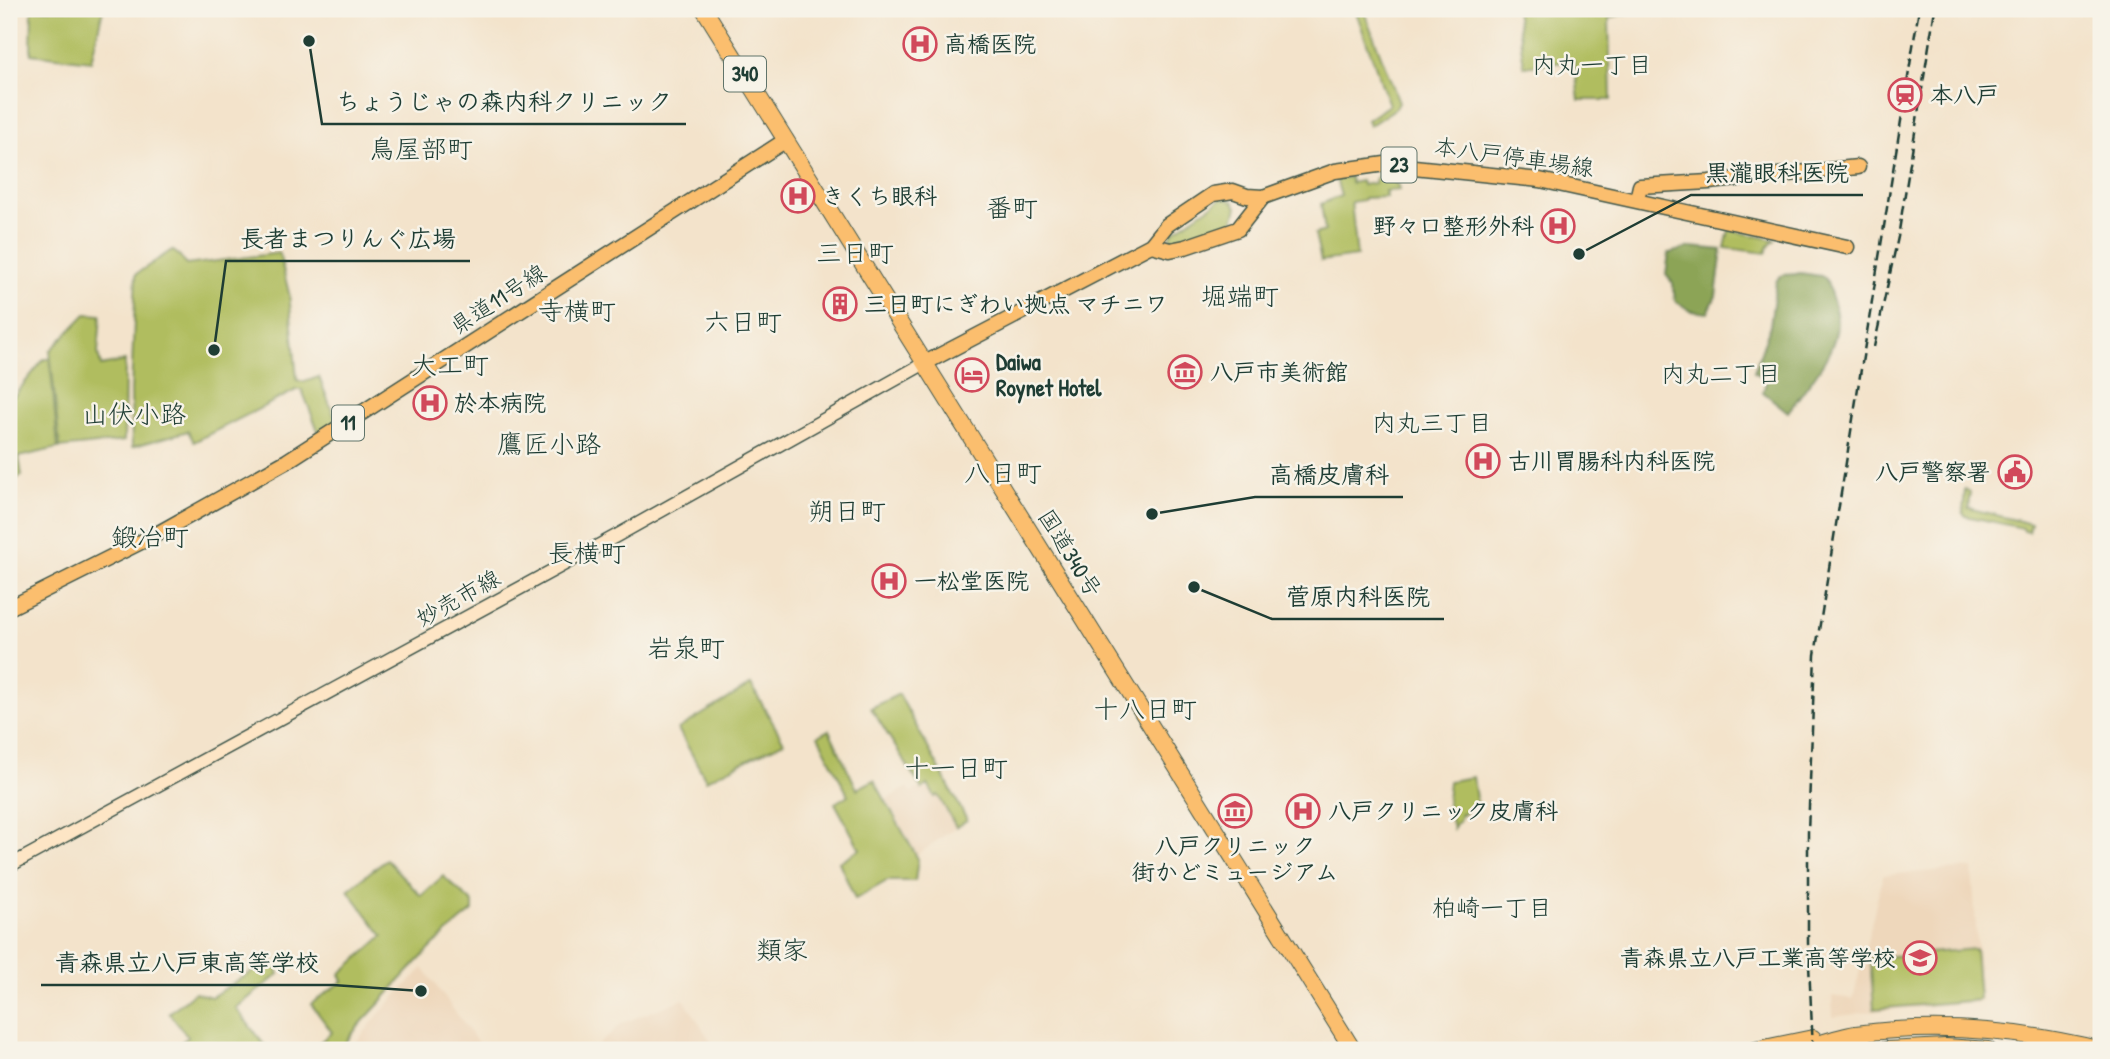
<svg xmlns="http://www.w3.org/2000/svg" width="2110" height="1059" viewBox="0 0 2110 1059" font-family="'Patrick Hand','Klee One',sans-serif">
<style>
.built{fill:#eed7bb}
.green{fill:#b0bd5f;stroke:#687d4a;stroke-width:2}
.forest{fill:#8ca456;stroke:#567045;stroke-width:2}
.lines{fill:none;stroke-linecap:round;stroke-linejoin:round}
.secondary-casing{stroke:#3f564b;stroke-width:15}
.primary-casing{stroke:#3f564b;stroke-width:17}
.highway-casing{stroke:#3f564b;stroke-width:18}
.secondary{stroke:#fde5c5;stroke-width:12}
.primary{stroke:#fbbe6e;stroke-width:14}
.highway{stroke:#fbbe6e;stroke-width:16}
.rail{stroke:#1f3d34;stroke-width:2.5;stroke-dasharray:10 5;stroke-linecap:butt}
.labels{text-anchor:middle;stroke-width:5;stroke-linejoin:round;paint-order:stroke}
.shield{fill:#f7f3e8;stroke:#60746a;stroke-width:2}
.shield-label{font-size:21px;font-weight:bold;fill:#1f3d34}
.poi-label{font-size:23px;font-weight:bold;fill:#1f3d34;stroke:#f7f3e8;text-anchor:start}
.street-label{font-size:23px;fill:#1f3d34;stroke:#f7f3e8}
.neighbourhood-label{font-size:24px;fill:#1f3d34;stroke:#f7f3e8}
.quarter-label{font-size:26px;fill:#1f3d34;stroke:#f7f3e8}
.leader{fill:none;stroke:#1f3d34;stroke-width:2.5}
.callout-dot{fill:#1f3d34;stroke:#f7f3e8;stroke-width:2.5}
.callout-label{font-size:24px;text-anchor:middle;font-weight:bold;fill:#1f3d34;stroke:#f7f3e8;stroke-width:5;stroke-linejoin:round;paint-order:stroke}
</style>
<rect width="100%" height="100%" fill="#f7f3e8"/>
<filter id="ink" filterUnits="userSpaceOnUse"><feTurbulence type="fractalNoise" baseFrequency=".0143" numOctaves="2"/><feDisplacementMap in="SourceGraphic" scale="14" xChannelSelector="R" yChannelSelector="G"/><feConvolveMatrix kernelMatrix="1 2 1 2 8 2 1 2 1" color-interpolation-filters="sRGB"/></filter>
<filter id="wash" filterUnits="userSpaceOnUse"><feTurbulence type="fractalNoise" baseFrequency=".00686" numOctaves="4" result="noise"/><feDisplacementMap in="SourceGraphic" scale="28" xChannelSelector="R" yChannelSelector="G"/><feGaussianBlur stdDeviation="1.57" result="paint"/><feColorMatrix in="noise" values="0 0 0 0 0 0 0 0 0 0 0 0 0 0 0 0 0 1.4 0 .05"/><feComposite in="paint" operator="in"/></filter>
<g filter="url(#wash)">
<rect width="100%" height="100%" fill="#f3e3cb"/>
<g class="built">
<polygon points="908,787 911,792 917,789 930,790 935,797 938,795 956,827 917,855 887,799"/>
<polygon points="1972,868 1981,1002 1875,1011 1833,1017 1832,996 1853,999 1883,875"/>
<polygon points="423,968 483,1050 350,1050 379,1014"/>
<polygon points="684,999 716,1050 593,1050 622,1023"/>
</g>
<g class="green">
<polygon points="32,9 103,9 91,61 31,54"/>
<polygon points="1355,9 1363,9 1399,102 1396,108 1369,126 1367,120 1389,105"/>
<polygon points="1516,9 1641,9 1609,18 1611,100 1579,100 1574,61 1524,66"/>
<polygon points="1394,173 1395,184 1398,184 1399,190 1385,191 1386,197 1364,198 1364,200 1351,202 1357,256 1321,261 1315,234 1325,231 1321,204 1341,196 1336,179 1350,177 1351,183 1361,181 1362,185 1375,183 1375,179 1378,178 1378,174"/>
<polygon points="1222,198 1233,201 1237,207 1233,222 1178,240 1171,240 1171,235 1174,231"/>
<polygon points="1729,230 1775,240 1769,246 1766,253 1725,248"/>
<polygon points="172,250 180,256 186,265 279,253 289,293 297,380 304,382 319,377 337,423 319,433 302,390 296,390 194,442 188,431 132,447 131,391 136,274"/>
<polygon points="86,314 101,315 98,353 101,366 125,361 124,441 60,448 50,351"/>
<polygon points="44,359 50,359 58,448 19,457 22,476 9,482 9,402"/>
<polygon points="1965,489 1970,492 1968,508 2031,524 2029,532 2024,531 2023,528 1966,516 1963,513"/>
<polygon points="751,685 784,742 706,780 678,729"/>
<polygon points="899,694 967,820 956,827 938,795 935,797 928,785 922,789 871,708"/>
<polygon points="829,730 857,789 874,780 918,859 915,881 887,881 855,899 839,862 860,849 835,803 848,795 818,736"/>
<polygon points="1473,777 1477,806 1469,808 1463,815 1461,814 1459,822 1456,823 1453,829 1447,801 1449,781"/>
<path d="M386,859L421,896L443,876L473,903V911C436,940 410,969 379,1004C366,1018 350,1033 341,1050H311L332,1032L311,1004L343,981L340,974L383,936L348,890Z"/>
<polygon points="1975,949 1979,1000 1874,1009 1870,958"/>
<polygon points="272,960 279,974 236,1008 268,1050 207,1050 205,1048 202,1050 172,1050 188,1037 169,1013 195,992 211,997"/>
</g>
<g class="forest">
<polygon points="1691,247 1722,250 1716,296 1708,313 1691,311 1675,301 1673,284 1666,274 1669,253"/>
<path d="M1800,273L1821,276L1826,279C1830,293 1837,308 1837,322C1837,354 1806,386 1788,412L1763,392L1767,379L1754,372L1770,326L1776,282C1782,270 1790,277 1800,273Z"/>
</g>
</g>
<g filter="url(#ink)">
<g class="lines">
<defs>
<polyline id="secondary" points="9,866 618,535 925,363"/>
<g id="primary">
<polyline points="1637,199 1640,186 1709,182 1858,167"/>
<polyline points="1151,245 1170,250 1185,247 1238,229 1263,197"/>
<polyline points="925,363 1151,245 1167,225 1213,194 1233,191 1247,196 1263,197 1335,171 1385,164 1540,180 1847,247"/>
<polyline points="9,608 155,535 287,461 786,140"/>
</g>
<g id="highway">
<polyline points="704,9 1353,1050"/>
<polyline points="1755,1050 1813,1038"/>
<path d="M1799,1050C1817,1045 1837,1037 1856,1034C1939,1023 2020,1030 2101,1050"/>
<polyline points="1886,1050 1946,1047 1988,1050"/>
</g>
</defs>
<use href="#secondary" class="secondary-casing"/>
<use href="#primary" class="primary-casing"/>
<use href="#highway" class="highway-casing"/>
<use href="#secondary" class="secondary"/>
<use href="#primary" class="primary"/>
<use href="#highway" class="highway"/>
<g class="rail">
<polyline points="1874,347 1898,237 1935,9"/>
<polyline points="1813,1050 1808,943 1808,832 1815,655 1919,9"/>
</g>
</g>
</g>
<defs>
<symbol id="hospital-ring" viewBox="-11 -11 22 22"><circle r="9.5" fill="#f7f3e8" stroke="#d1495b" stroke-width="1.5"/><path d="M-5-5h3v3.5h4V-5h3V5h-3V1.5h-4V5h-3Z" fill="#d1495b"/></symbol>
<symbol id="station-ring" viewBox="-11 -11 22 22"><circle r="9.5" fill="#f7f3e8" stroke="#d1495b" stroke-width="1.5"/><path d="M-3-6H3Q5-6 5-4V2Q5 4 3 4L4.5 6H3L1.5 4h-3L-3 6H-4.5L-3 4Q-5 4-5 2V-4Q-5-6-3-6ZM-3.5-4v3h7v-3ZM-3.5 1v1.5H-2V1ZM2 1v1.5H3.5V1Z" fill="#d1495b"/></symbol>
<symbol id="building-ring" viewBox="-11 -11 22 22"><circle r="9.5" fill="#f7f3e8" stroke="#d1495b" stroke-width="1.5"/><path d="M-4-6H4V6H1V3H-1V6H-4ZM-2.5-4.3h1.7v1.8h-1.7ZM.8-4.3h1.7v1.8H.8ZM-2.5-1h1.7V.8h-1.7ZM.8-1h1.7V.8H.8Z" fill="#d1495b"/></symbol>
<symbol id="museum-ring" viewBox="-11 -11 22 22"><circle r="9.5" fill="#f7f3e8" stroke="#d1495b" stroke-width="1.5"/><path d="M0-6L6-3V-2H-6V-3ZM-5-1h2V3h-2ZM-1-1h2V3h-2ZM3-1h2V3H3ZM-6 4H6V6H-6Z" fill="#d1495b"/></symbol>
<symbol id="hotel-ring" viewBox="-11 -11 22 22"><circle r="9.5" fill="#f7f3e8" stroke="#d1495b" stroke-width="1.5"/><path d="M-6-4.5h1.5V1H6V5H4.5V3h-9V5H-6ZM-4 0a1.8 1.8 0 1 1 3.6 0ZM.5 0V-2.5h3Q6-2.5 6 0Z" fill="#d1495b"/></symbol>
<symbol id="civic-ring" viewBox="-11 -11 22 22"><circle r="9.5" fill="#f7f3e8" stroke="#d1495b" stroke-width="1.5"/><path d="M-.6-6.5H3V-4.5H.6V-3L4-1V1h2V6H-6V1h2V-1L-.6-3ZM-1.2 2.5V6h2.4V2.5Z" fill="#d1495b"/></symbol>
<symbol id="school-ring" viewBox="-11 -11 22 22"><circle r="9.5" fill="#f7f3e8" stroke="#d1495b" stroke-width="1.5"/><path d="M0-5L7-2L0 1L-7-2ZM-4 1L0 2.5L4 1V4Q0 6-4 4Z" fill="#d1495b"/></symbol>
</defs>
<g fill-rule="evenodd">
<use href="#hospital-ring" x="901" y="25" width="38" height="38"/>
<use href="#station-ring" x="1886" y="76" width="38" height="38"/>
<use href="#hospital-ring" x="779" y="177" width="38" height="38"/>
<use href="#hospital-ring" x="1539" y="207" width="38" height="38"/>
<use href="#building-ring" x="821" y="285" width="38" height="38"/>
<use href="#museum-ring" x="1166" y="353" width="38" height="38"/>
<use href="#hotel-ring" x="953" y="356" width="38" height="38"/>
<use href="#hospital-ring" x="411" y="384" width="38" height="38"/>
<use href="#hospital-ring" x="1464" y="442" width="38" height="38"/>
<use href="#civic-ring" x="1996" y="453" width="38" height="38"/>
<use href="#hospital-ring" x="870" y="562" width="38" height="38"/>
<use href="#museum-ring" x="1216" y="792" width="38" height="38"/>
<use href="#hospital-ring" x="1284" y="792" width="38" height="38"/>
<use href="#school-ring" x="1901" y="939" width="38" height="38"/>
</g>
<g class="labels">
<g class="shield">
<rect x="724" y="56.5" width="42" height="35" rx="5"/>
<rect x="1381.5" y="147.5" width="35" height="35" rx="5"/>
<rect x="332" y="405.5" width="32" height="35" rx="5"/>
</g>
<g class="shield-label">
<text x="745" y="81">340</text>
<text x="1399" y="172">23</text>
<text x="348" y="430">11</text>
</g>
<g class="poi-label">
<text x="944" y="52">高橋医院</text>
<text x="1930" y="103">本八戸</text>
<text x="822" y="204">きくち眼科</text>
<text x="1534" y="234" text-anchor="end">野々口整形外科</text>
<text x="864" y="312">三日町にぎわい拠点 マチニワ</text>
<text x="996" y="370">Daiwa<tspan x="996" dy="26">Roynet Hotel</tspan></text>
<text x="1210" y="380">八戸市美術館</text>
<text x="454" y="411">於本病院</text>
<text x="1508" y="469">古川胃腸科内科医院</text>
<text x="1990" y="480" text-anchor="end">八戸警察署</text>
<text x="914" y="589">一松堂医院</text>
<text x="1328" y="819">八戸クリニック皮膚科</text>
<text x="1235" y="854" text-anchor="middle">八戸クリニック<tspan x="1235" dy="26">街かどミュージアム</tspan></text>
<text x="1896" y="966" text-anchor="end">青森県立八戸工業高等学校</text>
</g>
<g class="street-label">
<text transform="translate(1514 157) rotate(8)" y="8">本八戸停車場線</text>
<text transform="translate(498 299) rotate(-33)" y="8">県道11号線</text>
<text transform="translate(1070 553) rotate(58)" y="8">国道340号</text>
<text transform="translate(458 598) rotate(-29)" y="8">妙売市線</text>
</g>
<g class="neighbourhood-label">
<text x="1592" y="73">内丸一丁目</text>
<text x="1721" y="382">内丸二丁目</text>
<text x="1432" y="431">内丸三丁目</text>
<text x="1492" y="916">柏崎一丁目</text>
</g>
<g class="quarter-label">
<text x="421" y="158">鳥屋部町</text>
<text x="1012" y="217">番町</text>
<text x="855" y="262">三日町</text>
<text x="1240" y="305">堀端町</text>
<text x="577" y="320">寺横町</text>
<text x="743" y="331">六日町</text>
<text x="450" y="374">大工町</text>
<text x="134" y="423">山伏小路</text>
<text x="549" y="453">鷹匠小路</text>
<text x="1003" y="482">八日町</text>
<text x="847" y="520">朔日町</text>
<text x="150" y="546">鍛冶町</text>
<text x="587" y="562">長横町</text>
<text x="686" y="657">岩泉町</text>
<text x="1145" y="718">十八日町</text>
<text x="956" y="777">十一日町</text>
<text x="782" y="959">類家</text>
</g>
</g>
<path class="leader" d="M309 41L322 124H686M1579 254L1691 195H1863M214 350L226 261H470M1152 514L1255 497H1403M1194 587L1272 619H1444M421 991L333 985H41"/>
<g class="callout-dot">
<circle cx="309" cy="41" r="7"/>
<circle cx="1579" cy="254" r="7"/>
<circle cx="214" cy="350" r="7"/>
<circle cx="1152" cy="514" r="7"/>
<circle cx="1194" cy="587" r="7"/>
<circle cx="421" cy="991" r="7"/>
</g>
<g class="callout-label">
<text x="504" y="110">ちょうじゃの森内科クリニック</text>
<text x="1777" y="181">黒瀧眼科医院</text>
<text x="348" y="247">長者まつりんぐ広場</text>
<text x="1329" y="483">高橋皮膚科</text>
<text x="1358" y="605">菅原内科医院</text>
<text x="187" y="971">青森県立八戸東高等学校</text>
</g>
<rect width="2110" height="1059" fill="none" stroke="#f7f3e8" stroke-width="35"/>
</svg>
